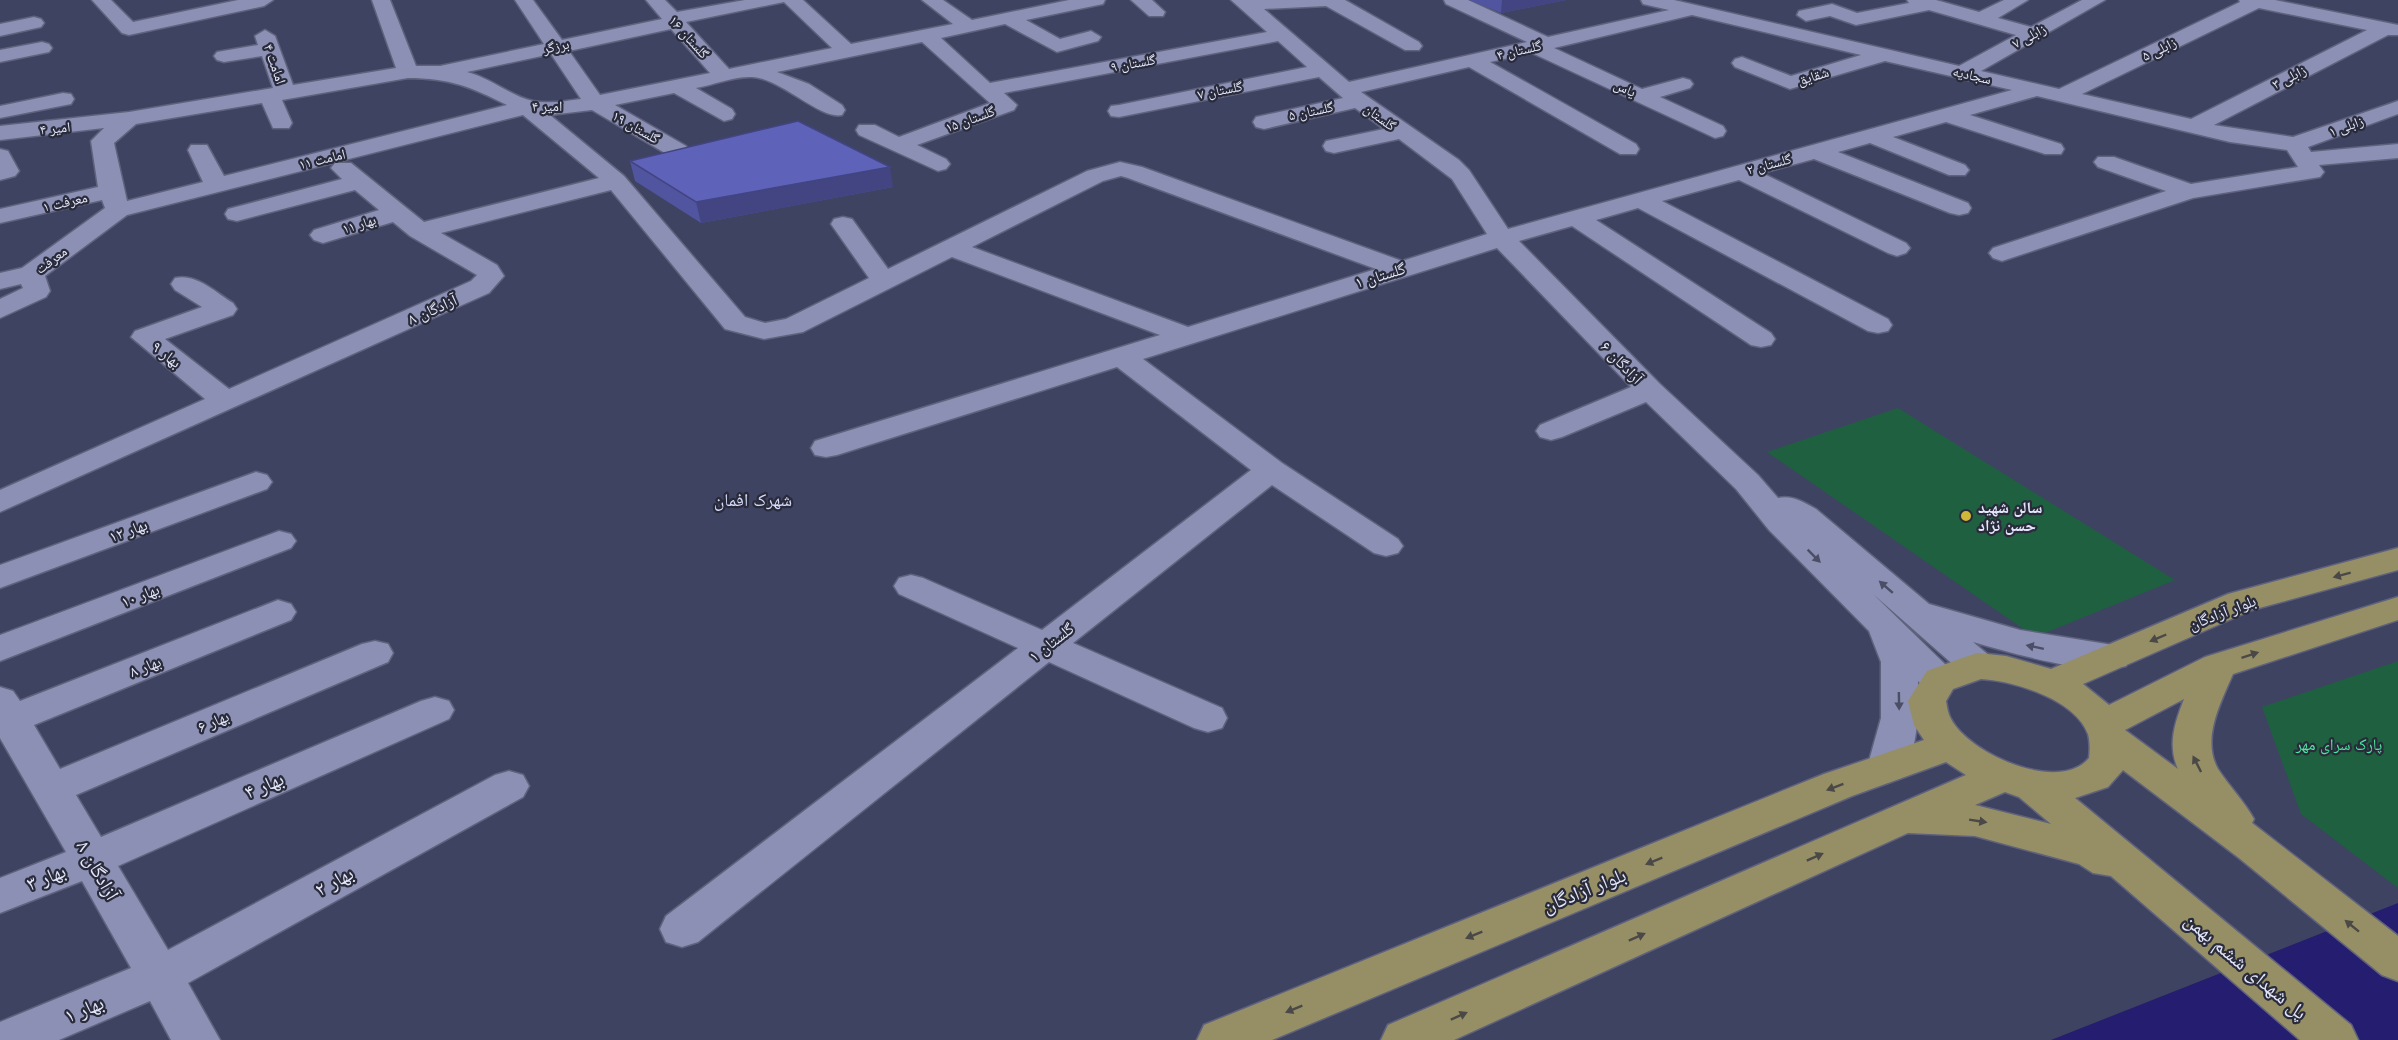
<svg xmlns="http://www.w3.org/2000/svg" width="2398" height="1040" viewBox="0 0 2398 1040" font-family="Arial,'Noto Naskh Arabic',sans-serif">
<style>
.green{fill:#1f6041}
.water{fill:#251d6f}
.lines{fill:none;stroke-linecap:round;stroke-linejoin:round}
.minor-casing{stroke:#5f627c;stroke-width:3}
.major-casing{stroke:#5f627c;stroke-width:3}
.minor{fill:#8b90b4;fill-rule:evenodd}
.major{fill:#968f65;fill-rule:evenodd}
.wall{fill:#51549f}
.shaded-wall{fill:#424582}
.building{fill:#5e62b9;stroke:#424582;stroke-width:1.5}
.oneway{fill:#4b4e65}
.oneway2{fill:#4a4947}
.poi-dot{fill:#cfb837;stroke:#292b3a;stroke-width:2}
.labels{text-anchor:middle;stroke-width:4.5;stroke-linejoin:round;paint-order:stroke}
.far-street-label{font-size:14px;fill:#e3e6fa;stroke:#292b3a}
.street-label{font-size:16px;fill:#e3e6fa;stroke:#292b3a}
.poi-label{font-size:16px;font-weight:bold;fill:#e3e6fa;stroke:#292b3a;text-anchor:start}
.park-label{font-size:16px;fill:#4ce79f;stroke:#292b3a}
.neighbourhood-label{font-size:18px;fill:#d6dbfa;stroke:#292b3a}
.near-street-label{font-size:20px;fill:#e3e6fa;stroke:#292b3a}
</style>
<rect width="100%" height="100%" fill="#3f4362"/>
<g class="green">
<polygon points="1898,408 2175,580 2035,637 1767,452"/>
<polygon points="2398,661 2398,888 2301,814 2262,707"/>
</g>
<polygon class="water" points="2398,903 2398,1040 2051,1040"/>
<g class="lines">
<defs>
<g id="minor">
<polygon points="92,0 111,0 133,22 238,0 273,0 264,6 129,35 122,33"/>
<path d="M372,0H390L416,66H440L544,44L515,0H533L562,40L662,19L646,0H665L677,12L745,0H803L851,44L953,24L922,0H943L972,20L1069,0H1105L1103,4L1026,20L1060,39L1091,31L1101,37L1098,41L1057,52L1005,24L941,38L990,83L1267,32L1231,0H1345L1419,42L1422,46L1419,50H1405L1326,6L1264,9L1349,82L1527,42L1446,4L1444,0H1468L1548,37L1669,10L1643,4L1641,0H1674L1959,66L2016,35L1929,10L1856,25L1830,16L1806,21L1797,15L1799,11L1832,4L1857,13L1909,3L1907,0H1936L1979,12L2004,0H2028L1998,18L2031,27L2082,0H2105L1981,71L2059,89L2240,2L2239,0H2275L2393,24L2398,25V35H2388L2214,125L2293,137L2398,101V114L2308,147L2311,152L2398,144V158L2319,165L2324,172L2320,177L2193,198L2002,261L1993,258L1989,253L1993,248L2166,191L2098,167L2094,162L2098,157H2114L2191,184L2298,167L2287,150L2230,142L2037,96L1970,115L2061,144L2064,149L2061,154H2045L1946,122L1893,137L1965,165L1969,170L1965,175H1949L1870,143L1838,152L1968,203L1971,208L1968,213L1959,215L1950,213L1814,159L1762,173L1906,243L1910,248L1906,253L1897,256L1888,253L1739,180L1662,201L1888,319L1892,325L1888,331L1878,333L1868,331L1638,208L1596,220L1771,333L1775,339L1771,345L1761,347L1751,345L1572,226L1519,241L1660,384L1758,475L1778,498C1793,495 1803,502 1816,509L1929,604L2020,630L2113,645L2126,648L2131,657L2126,666C2088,676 2012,653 1973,642L1991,657L1997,666L1991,675L1978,679L1965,675L1873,594L1951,670L1957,679L1951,688C1937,692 1929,692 1918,681C1919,714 1918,749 1901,778L1887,783L1873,778L1867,768L1881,718V662L1869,631L1769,530L1736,489L1646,402L1562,437L1551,440L1540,437L1536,431L1540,425L1631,387L1497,248L1143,359L1282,463L1398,539L1403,546L1398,553L1386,556L1374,553L1272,485L1073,643L1222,708L1227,718L1222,728L1208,732L1194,728L1049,662L698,942L682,947L666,942L660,929L666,916L1018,648L899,594L894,586L899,578L911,575L923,578L1042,630L1251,470L1117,367L837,455L826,457L815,455L811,448L815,441L1160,335L952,257L803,332L764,339L725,329L611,190L441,233L497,265L504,276L489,293L0,512V490L205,399L131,337L135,331L202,307L175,290L171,284L175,278C196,273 215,292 233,303L237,309L233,315L165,339L229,389L471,281L477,275L410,236L393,222L323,243L314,240L310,235L314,230L379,210L355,190L237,221L228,219L225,214L228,209L342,179L331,168L335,163H351L424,222L599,178L523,115L127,215L45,276L50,291L46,297L0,318V299L23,288L21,284L0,289V273L22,268L105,208L102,200L0,223V209L98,187L91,141L104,128L0,140V126L129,112L273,88L262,56L224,62L217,60L214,56L217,52L258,45L255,36L265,30L275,36L293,85L396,68ZM784,2L832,48L729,69L686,22ZM2259,8L2367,30L2191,119L2082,94ZM1692,15L1861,55L1791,76L1742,57L1735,59L1732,63L1735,67L1790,89L1885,61L2012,90L1508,229L1469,170L1459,160L1361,92L1469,67L1620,154H1636L1639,149L1636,144L1490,62L1532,53L1715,138L1723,136L1726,131L1723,126L1660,97L1690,88L1693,84L1690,80L1683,78L1642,89L1554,48ZM671,29L710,73L600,95L569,51ZM1278,41L1307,67L1119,105L1111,106L1108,111L1111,116L1119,117L1319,77L1343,98L1256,117L1253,122L1256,127L1264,129L1355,108L1384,129L1326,141L1323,146L1326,151L1334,153L1399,139L1452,179L1487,234L1402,261L1142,167L1120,162L1087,171L888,269L852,219L843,217L834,219L831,224L869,278L786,319L765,323L745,317L624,176L550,115L592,110L670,156H686L689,151L686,146L615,105L674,93L724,121L732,119L735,114L732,109L696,88C713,85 735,76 752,77C781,78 820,120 842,115L845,110L842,105L809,84L777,72L922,42L990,103L899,137L875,125H859L856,130L859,135L938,171L946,169L950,164L946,159L917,145L1014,110L1017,105L1004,93ZM551,54L581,99C565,101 549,104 533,101C510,96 491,78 467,72ZM408,78C450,78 471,87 507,105L224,176L207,145H191L188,150L203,182L127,201L114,143L136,124L262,103L273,128H289L292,123L282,100ZM1121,176L1128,178L1376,269L1188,327L972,247L1103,181Z"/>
<polygon points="1131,0 1152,0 1165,12 1163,16 1149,16"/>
<polygon points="34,17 41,19 44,23 41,27 0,36 0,24"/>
<polygon points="42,42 49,44 52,48 49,52 0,62 0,50"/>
<polygon points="63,93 71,94 74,99 71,104 0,118 0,106"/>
<polygon points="0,149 8,151 19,171 15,176 0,180"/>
<polygon points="256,472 267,475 272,482 267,489 0,588 0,565"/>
<polygon points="279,531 291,534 296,541 291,548 0,661 0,635"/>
<polygon points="278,600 291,604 296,612 291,620 34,725 60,769 362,644 375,641 388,644 393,653 388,662 76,795 101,837 421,701 435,697 449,701 454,710 449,719 118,866 168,950 495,775 509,771 523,775 529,786 523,797 188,983 220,1040 171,1040 150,1001 59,1040 0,1040 0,1022 131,968 82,881 0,913 0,878 66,852 0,738 0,687 13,691 20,701"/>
</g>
<path id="major" d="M2398,548V570L2252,610L2083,684L2109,705L2205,657L2398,597V620L2233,674C2221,702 2201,739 2218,769C2229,786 2244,801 2254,819L2252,823L2398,936V981L2382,975L2239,858L2123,770L2108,787L2075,798L2351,1025L2358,1040H2300L2111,876L2093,873L2079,864L1975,836L1908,833L1454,1040H1381L1388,1025L1966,775L1946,762L1852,796L1272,1040H1197L1204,1025L1824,774L1924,740L1914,725L1908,701L1927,671L1965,657L1978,653L2006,656L2051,669L2228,594ZM1981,679C2014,681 2075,699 2088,734C2090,742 2090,750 2089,758C2060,794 1969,754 1951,719C1948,714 1947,707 1946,701L1953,689ZM2184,699C2175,722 2167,745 2178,769L2125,730ZM2005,792L2019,797L2051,824L1975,805Z"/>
</defs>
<use href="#minor" class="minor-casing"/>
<use href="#major" class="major-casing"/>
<use href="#minor" class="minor"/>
<use href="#major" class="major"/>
</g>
<g class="wall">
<polygon points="1469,0 1566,0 1501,13"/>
<polygon points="630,161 893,187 701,223 635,181"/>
</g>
<g class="shaded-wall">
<polygon points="1502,0 1566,0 1501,13"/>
<polygon points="890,167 893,187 701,223 696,202"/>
</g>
<polygon class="building" points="798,121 890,167 696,202 630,161"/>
<defs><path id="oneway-solid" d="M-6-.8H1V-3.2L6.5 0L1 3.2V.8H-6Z" transform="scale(1.5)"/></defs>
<g class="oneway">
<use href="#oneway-solid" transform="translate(1814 556) rotate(45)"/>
<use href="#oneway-solid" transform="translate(1886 587) rotate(-139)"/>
<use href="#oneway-solid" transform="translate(2035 647) rotate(-168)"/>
<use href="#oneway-solid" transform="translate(1899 701) rotate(89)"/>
</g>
<g class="oneway2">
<use href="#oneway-solid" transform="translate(2342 575) rotate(165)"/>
<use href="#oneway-solid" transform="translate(2158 638) rotate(157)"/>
<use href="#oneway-solid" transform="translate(2250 655) rotate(-18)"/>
<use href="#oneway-solid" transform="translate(2197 764) rotate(-117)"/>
<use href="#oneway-solid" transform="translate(1835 787) rotate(159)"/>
<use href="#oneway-solid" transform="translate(1978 821) rotate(9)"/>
<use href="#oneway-solid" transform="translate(1815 857) rotate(-24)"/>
<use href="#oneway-solid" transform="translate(1654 861) rotate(158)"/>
<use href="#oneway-solid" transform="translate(2352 926) rotate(-141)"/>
<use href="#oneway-solid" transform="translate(1474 935) rotate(158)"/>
<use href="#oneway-solid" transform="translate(1637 937) rotate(-24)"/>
<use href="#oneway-solid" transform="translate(1294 1009) rotate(158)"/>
<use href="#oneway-solid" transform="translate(1459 1016) rotate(-24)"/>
</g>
<circle class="poi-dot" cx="1966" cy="516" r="6"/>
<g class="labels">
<g class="far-street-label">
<text transform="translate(2029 36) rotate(-28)" y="5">زابلی ۷</text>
<text transform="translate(689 37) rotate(48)" y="5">گلستان ۱۶</text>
<text transform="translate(556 46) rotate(-12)" y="5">برزگر</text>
<text transform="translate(2159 49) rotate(-26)" y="5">زابلی ۵</text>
<text transform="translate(1519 50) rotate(-13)" y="5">گلستان ۴</text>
<text transform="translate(1133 63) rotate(-10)" y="5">گلستان ۹</text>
<text transform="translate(275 64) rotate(71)" y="5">امامت ۴</text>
<text transform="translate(1972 75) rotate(13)" y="5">سجادیه</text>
<text transform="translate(1813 76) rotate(-17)" y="5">شقایق</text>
<text transform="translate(2289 77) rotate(-27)" y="5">زابلی ۳</text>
<text transform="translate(1625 88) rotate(25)" y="5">یاس</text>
<text transform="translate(1220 90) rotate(-11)" y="5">گلستان ۷</text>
<text x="547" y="111">امیر ۴</text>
<text transform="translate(1311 111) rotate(-12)" y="5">گلستان ۵</text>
<text transform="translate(1380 117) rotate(36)" y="5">گلستان</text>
<text transform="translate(970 119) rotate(-20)" y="5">گلستان ۱۵</text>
<text transform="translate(2346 126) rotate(-20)" y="5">زابلی ۱</text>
<text transform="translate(636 127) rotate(30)" y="5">گلستان ۱۹</text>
<text transform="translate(55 128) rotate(-6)" y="5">امیر ۴</text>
<text transform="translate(322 159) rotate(-14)" y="5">امامت ۱۱</text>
<text transform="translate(1769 164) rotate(-15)" y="5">گلستان ۲</text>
<text transform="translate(65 202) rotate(-13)" y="5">معرفت ۱</text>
<text transform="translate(359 224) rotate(-17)" y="5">بهار ۱۱</text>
<text transform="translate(51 260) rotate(-37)" y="5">معرفت</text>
</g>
<g class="street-label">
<text transform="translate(1380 275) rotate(-17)" y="6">گلستان ۱</text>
<text transform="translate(432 309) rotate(-24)" y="6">آزادگان ۸</text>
<text transform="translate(167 354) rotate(38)" y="6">بهار ۹</text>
<text transform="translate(1622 362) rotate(46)" y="6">آزادگان ۶</text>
<text transform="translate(128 530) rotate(-20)" y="6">بهار ۱۲</text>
<text transform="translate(140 595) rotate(-21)" y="6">بهار ۱۰</text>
<text transform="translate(2222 612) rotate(-21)" y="6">بلوار آزادگان</text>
<text transform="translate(1051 642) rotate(-38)" y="6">گلستان ۱</text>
<text transform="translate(145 666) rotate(-22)" y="6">بهار ۸</text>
<text transform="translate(213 721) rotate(-23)" y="6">بهار ۶</text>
</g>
<g class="poi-label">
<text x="1978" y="513">سالن شهید<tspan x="1978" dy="18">حسن نژاد</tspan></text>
</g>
<g class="park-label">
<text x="2339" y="750">پارک سرای مهر</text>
</g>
<g class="neighbourhood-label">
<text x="753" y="506">شهرک افمان</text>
</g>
<g class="near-street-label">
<text transform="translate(264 785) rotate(-23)" y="7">بهار ۴</text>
<text transform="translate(98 870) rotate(60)" y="7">آزادگان ۸</text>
<text transform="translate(46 877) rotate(-22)" y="7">بهار ۳</text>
<text transform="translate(334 881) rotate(-29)" y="7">بهار ۲</text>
<text transform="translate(1584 890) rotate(-22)" y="7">بلوار آزادگان</text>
<text transform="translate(2246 966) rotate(40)" y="7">پل شهدای ششم بهمن</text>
<text transform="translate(84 1009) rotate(-23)" y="7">بهار ۱</text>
</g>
</g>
</svg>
